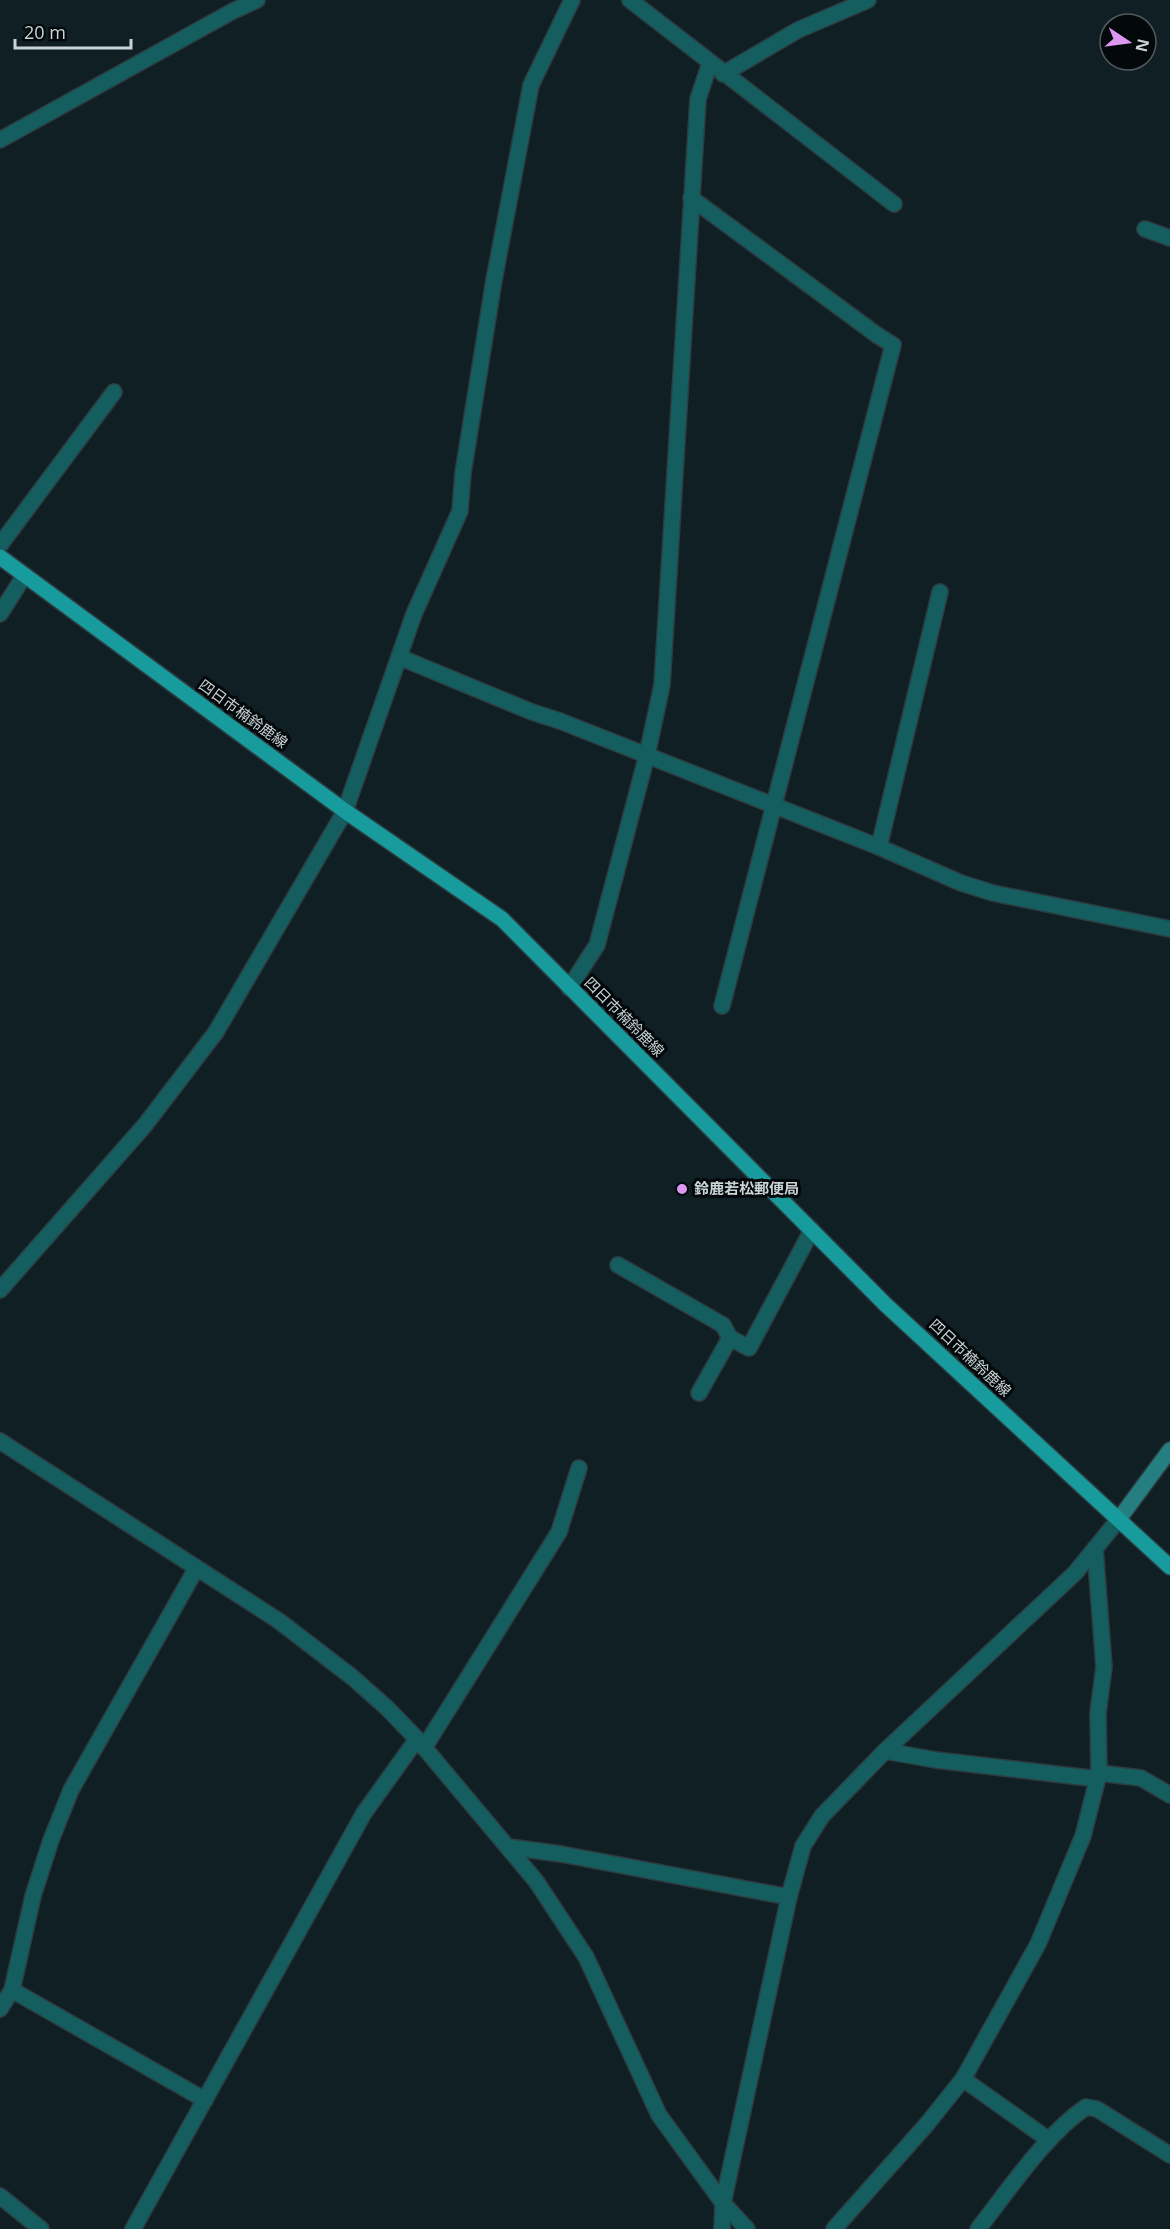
<svg xmlns="http://www.w3.org/2000/svg" width="1170" height="2229" viewBox="0 0 1170 2229" font-family="'Open Sans','Noto Sans JP',sans-serif">
<style>
.lines{fill:none;stroke-linecap:round;stroke-linejoin:round}
.service-casing{stroke:#2d3c41;stroke-width:18}
.minor-casing{stroke:#2d3c41;stroke-width:18}
.secondary-casing{stroke:#2d3c41;stroke-width:18}
.primary-casing{stroke:#2d3c41;stroke-width:18}
.service{stroke:#145e5f;stroke-width:15}
.minor{stroke:#145e5f;stroke-width:15}
.secondary{stroke:#257f81;stroke-width:15}
.primary{stroke:#179b9d;stroke-width:15}
.poi-dot{fill:#de98f2;stroke:#03080a;stroke-width:2}
.labels{text-anchor:middle;stroke-width:6;stroke-linejoin:round;paint-order:stroke}
.street-label{font-size:15px;fill:#cad4d7;stroke:#03080a}
.poi-label{font-size:15px;font-weight:bold;fill:#cad4d7;stroke:#03080a;text-anchor:start}
</style>
<rect width="100%" height="100%" fill="#0f1f24"/>
<g class="lines">
<defs>
<g id="service">
<polyline points="0,140 233,11 257,0"/>
<polyline points="0,614 24,576"/>
<polyline points="399,657 532,712 560,721"/>
<polyline points="618,1265 723,1325 730,1338"/>
<polyline points="0,1290 145,1125 216,1032 345,811"/>
<polyline points="424,1748 559,1532 579,1468"/>
<polyline points="885,1751 936,1760 1098,1779"/>
<polyline points="1099,1773 1141,1778 1170,1795"/>
<polyline points="509,1847 561,1854 789,1897"/>
<polyline points="12,1990 205,2100"/>
<polyline points="0,2009 12,1990 33,1896 51,1840 71,1790 196,1569"/>
<polyline points="963,2079 1049,2140"/>
<polyline points="0,2196 41,2229"/>
<polyline points="133,2229 364,1813 417,1739"/>
<polyline points="834,2229 927,2124 963,2079 1038,1944 1083,1836 1099,1773 1098,1713 1104,1667 1095,1548"/>
<path d="M978,2229C1009,2190 1045,2135 1086,2107L1097,2109L1170,2155"/>
</g>
<g id="minor">
<polyline points="630,0 894,204"/>
<polyline points="723,74 798,30 868,0"/>
<polyline points="691,198 877,335 893,345 722,1006"/>
<polyline points="1145,229 1170,238"/>
<polyline points="0,545 114,392"/>
<polyline points="560,721 879,847 961,883 993,893 1170,929"/>
<polyline points="345,811 414,614 460,511 463,473 494,280 531,85 572,0"/>
<polyline points="879,847 940,592"/>
<polyline points="569,988 597,945 647,755 662,685 698,99 710,63"/>
<polyline points="699,1393 730,1338 749,1348 812,1230"/>
<polyline points="0,1441 279,1621 352,1677 387,1708 417,1739 536,1881 586,1957 659,2115 723,2203 747,2229"/>
<polyline points="722,2229 723,2203 789,1897 803,1846 822,1816 885,1751 1075,1573 1119,1519"/>
</g>
<polyline id="secondary" points="1119,1519 1170,1450"/>
<polyline id="primary" points="0,557 345,811 502,919 886,1305 1170,1567"/>
</defs>
<use href="#service" class="service-casing"/>
<use href="#minor" class="minor-casing"/>
<use href="#secondary" class="secondary-casing"/>
<use href="#primary" class="primary-casing"/>
<use href="#service" class="service"/>
<use href="#minor" class="minor"/>
<use href="#secondary" class="secondary"/>
<use href="#primary" class="primary"/>
</g>
<circle class="poi-dot" cx="682" cy="1189" r="6"/>
<g class="labels">
<g class="street-label">
<text transform="translate(243 714) rotate(36)" y="5">四日市楠鈴鹿線</text>
<text transform="translate(624 1017) rotate(45)" y="5">四日市楠鈴鹿線</text>
<text transform="translate(970 1358) rotate(43)" y="5">四日市楠鈴鹿線</text>
</g>
<g class="poi-label">
<text x="694" y="1194">鈴鹿若松郵便局</text>
</g>
</g>
<g transform="translate(1128 42) rotate(103)"><circle r="28" fill="#03080a" stroke="#535a5c" stroke-width="1.5"/>
<path d="M0-4.5L10 22L0 15L-10 22Z" fill="#de98f2"/>
<text y="-9" font-size="16" font-weight="bold" text-anchor="middle" fill="#cad4d7">N</text>
</g>
<path d="M15 39v9h116v-9" fill="none" stroke="#cad4d7" stroke-width="3"/>
<text x="24" y="39" font-size="18" fill="#cad4d7" stroke="#03080a" stroke-width="4.5" paint-order="stroke">20 m</text>
</svg>
